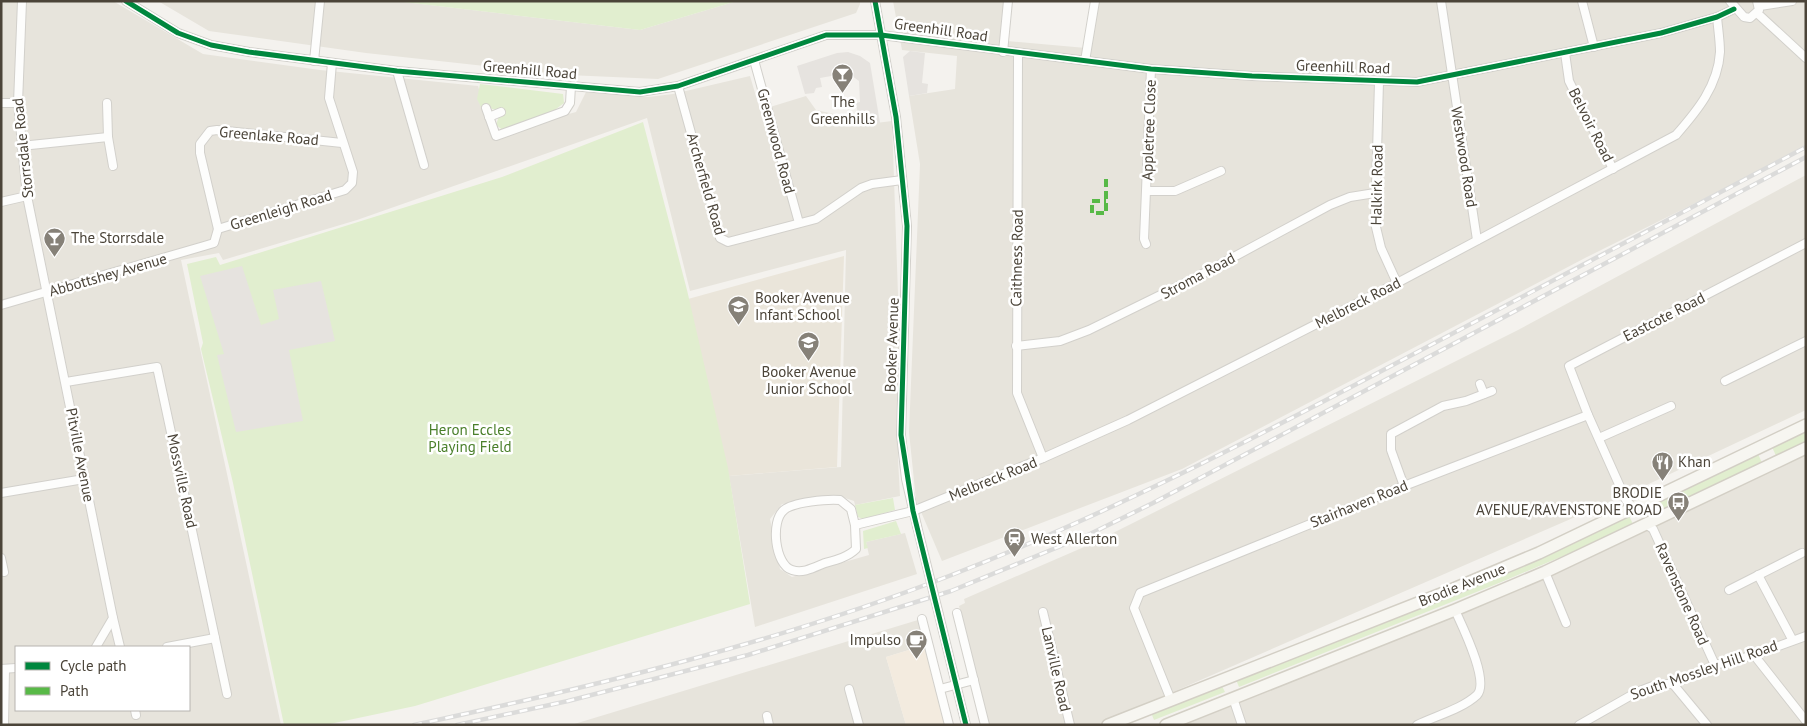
<svg xmlns="http://www.w3.org/2000/svg" width="1807" height="726" viewBox="0 0 1807 726" font-family="'PT Sans',sans-serif">
<style>
.residential{fill:#e7e4dc;fill-rule:evenodd}
.commercial{fill:#f3ebdf}
.education{fill:#eae5da}
.green{fill:#e1eecf}
.parking{fill:#e6e3df}
.lines{fill:none;stroke-linecap:round;stroke-linejoin:round}
.street-casing{stroke:#d2d0cb;stroke-width:10}
.secondary-casing{stroke:#d3cfc5;stroke-width:14}
.street{stroke:#fdfdfc;stroke-width:8}
.secondary{stroke:#f7f6f1;stroke-width:11}
.rail-casing{stroke:#dbdbda;stroke-width:4.5}
.rail{stroke:#fff;stroke-width:2.5;stroke-dasharray:8;stroke-linecap:butt}
.street-bridge-casing{stroke:#d2d0cb;stroke-width:10;stroke-linecap:butt}
.street-bridge{stroke:#fdfdfc;stroke-width:8}
.quiet{stroke:#58b947;stroke-width:4;stroke-dasharray:8 4;stroke-linecap:butt}
.cycleway-casing{stroke:#fff;stroke-width:8}
.cycleway{stroke:#00873e;stroke-width:5}
.labels{text-anchor:middle;stroke-width:5;stroke-linejoin:round;paint-order:stroke}
.street-label{font-size:15px;fill:#4b4439;stroke:#fff}
.poi-label{font-size:15px;fill:#4b4439;stroke:#fff;text-anchor:start}
.park-label{font-size:15px;fill:#4a7f2a;stroke:#fff}
</style>
<rect width="100%" height="100%" fill="#f4f2ee"/>
<g class="residential">
<path d="M1,1H113L203,54L320,70L478,86L492,135L576,112L586,92L648,97L673,94L750,76L760,110L806,96L816,110L856,119L860,125L892,121L900,353L898,459L900,496L855,505L854,501L842,497L782,504L770,519L780,569L792,577L869,555L866,542L905,533L917,574L755,627L729,476L841,467L846,250L690,291L647,118L357,220L223,260L219,253L181,260L281,725H1ZM16,647H189V710H16Z"/>
<polygon points="158,1 395,1 640,30 737,1 860,1 860,4 856,13 658,79 568,75 366,53 209,31"/>
<polygon points="893,1 1011,1 1007,41 1086,48 1091,1 1806,1 1806,148 1585,258 1182,469 942,561 916,500 909,432 920,164 909,96 955,89 957,56 902,50"/>
<polygon points="1806,175 1806,410 1619,498 1097,725 989,725 959,606 965,603 964,599 1091,544 1518,330"/>
<polygon points="1806,448 1806,725 1166,725 1455,610"/>
<polygon points="918,620 925,645 886,657 906,725 571,725"/>
</g>
<polygon class="commercial" points="925,645 945,725 906,725 886,657"/>
<polygon class="education" points="844,256 837,467 729,476 688,299"/>
<g class="green">
<polygon points="395,1 737,1 640,30"/>
<polygon points="480,84 563,94 564,103 556,109 556,111 504,131 496,125 499,116 498,110 492,109 488,104 481,107 477,99"/>
<polygon points="643,122 687,290 728,468 750,604 415,706 325,725 284,725 233,483 201,349 203,343 187,264 216,257 220,265 502,177"/>
<polygon points="1806,429 1806,443 1777,458 1772,447"/>
<polygon points="1758,454 1763,465 1651,518 1648,507"/>
<polygon points="893,498 895,510 863,519 858,517 855,505"/>
<polygon points="1629,516 1634,526 1499,583 1239,687 1235,677"/>
<polygon points="896,521 901,534 866,542 868,548 864,549 863,531"/>
<polygon points="1220,682 1225,692 1154,720 1150,710"/>
</g>
<g class="parking">
<polygon points="910,51 925,53 922,83 928,84 927,93 909,96 903,57"/>
<polygon points="848,52 860,56 870,63 880,123 860,126 856,103 860,102 859,81 848,73 820,78 822,87 816,88 814,93 805,94 797,66 837,53"/>
<polygon points="242,266 261,325 279,319 273,290 321,281 335,341 289,350 303,421 236,432 217,355 224,354 200,276"/>
</g>
<g class="lines">
<defs>
<g id="street">
<polyline points="22,1 18,103 27,196 113,618 96,647"/>
<polyline points="126,1 178,33 211,45 249,52 397,71 640,92 678,86 826,35 881,35 1151,69 1252,76 1417,82 1661,33 1717,17 1734,9"/>
<polyline points="875,1 896,117 907,226 901,435 906,479 917,526"/>
<polyline points="1441,1 1477,240"/>
<polyline points="1582,1 1594,47"/>
<polyline points="1730,1 1744,17 1750,18 1759,10 1757,1"/>
<polyline points="1760,6 1792,1"/>
<polyline points="1757,13 1806,58"/>
<polyline points="1003,52 1008,1"/>
<polyline points="1018,53 1017,393 1043,458"/>
<polyline points="1565,53 1569,81 1613,169"/>
<polyline points="754,60 799,223"/>
<polyline points="314,61 320,1"/>
<polyline points="1085,61 1095,1"/>
<polyline points="397,71 424,165"/>
<polyline points="1379,82 1375,223 1381,248 1397,283"/>
<polyline points="678,86 720,238 728,242 816,219 861,188 872,184 902,180"/>
<polyline points="1,103 18,103"/>
<polyline points="107,103 108,137 113,166"/>
<polyline points="486,108 496,136 565,111 570,103 571,86"/>
<polyline points="489,117 501,112"/>
<polyline points="21,146 108,137"/>
<polyline points="1147,191 1175,191 1221,171"/>
<polyline points="1,202 27,196"/>
<polyline points="218,229 200,153 200,144 210,131 217,130 342,143"/>
<polyline points="1146,244 1144,239 1151,69"/>
<polyline points="1,305 204,246 214,243 218,229 345,190 352,183 353,172 329,98 332,63"/>
<polyline points="1016,346 1060,341 1089,330 1193,279 1330,205 1350,197 1375,193"/>
<polyline points="1725,381 1806,341"/>
<polyline points="66,382 157,367 227,694"/>
<polyline points="1480,384 1484,394"/>
<polyline points="1588,415 1569,366 1806,243"/>
<polyline points="1599,438 1671,406"/>
<polyline points="1404,486 1391,450 1391,434 1443,406 1466,401 1492,391"/>
<polyline points="1,493 84,479"/>
<path d="M855,525L851,509L840,500C828,499 793,502 784,510C770,521 775,565 792,570C803,574 815,567 825,563C836,560 848,557 856,549L855,525L913,511L1043,458L1128,420L1397,283L1676,135C1697,111 1718,86 1720,52C1720,41 1718,28 1717,17"/>
<polyline points="1647,525 1653,529 1715,665"/>
<polyline points="1,558 4,572"/>
<polyline points="1545,572 1566,623"/>
<polyline points="1758,575 1792,639"/>
<polyline points="1729,590 1802,553"/>
<polyline points="1043,612 1070,725"/>
<polyline points="957,613 985,725"/>
<polyline points="939,615 966,725"/>
<polyline points="113,618 120,647"/>
<polyline points="922,619 949,725"/>
<polyline points="167,647 215,638"/>
<polyline points="1754,655 1806,721"/>
<polyline points="1,669 16,668"/>
<polyline points="1673,684 1707,725"/>
<polyline points="849,689 859,725"/>
<polyline points="940,689 974,680"/>
<polyline points="1233,698 1242,725"/>
<polyline points="1171,700 1134,608 1140,593 1404,486 1588,415 1626,500 1634,509"/>
<polyline points="135,710 136,715"/>
<polyline points="767,716 769,725"/>
<polyline points="4,724 5,669"/>
<path d="M1417,725C1435,716 1462,709 1477,695C1490,681 1462,626 1455,610"/>
<polyline points="1579,725 1637,692 1658,684 1673,684 1715,665 1754,655 1806,636"/>
</g>
<g id="secondary">
<polyline points="1108,725 1451,590 1539,553 1806,425"/>
<polyline points="1166,725 1455,610 1545,572 1806,448"/>
</g>
</defs>
<use href="#street" class="street-casing"/>
<use href="#secondary" class="secondary-casing"/>
<use href="#street" class="street"/>
<use href="#secondary" class="secondary"/>
<defs>
<g id="rail">
<path d="M414,725C596,686 776,643 949,576C1100,518 1245,443 1389,367C1528,294 1667,221 1806,147"/>
<polyline points="457,725 568,701 748,655 951,591 1090,534 1153,503 1806,157"/>
</g>
</defs>
<use href="#rail" class="rail-casing"/>
<use href="#rail" class="rail"/>
<defs>
<polyline id="street-bridge" points="917,526 939,615"/>
</defs>
<use href="#street-bridge" class="street-bridge-casing"/>
<use href="#street-bridge" class="street-bridge"/>
<polyline class="quiet" points="1106,179 1106,213 1092,213 1092,201 1106,201"/>
<defs>
<g id="cycleway">
<polyline points="126,1 178,33 211,45 249,52 397,71 640,92 678,86 826,35 881,35 1151,69 1252,76 1417,82 1661,33 1717,17 1734,9"/>
<polyline points="875,1 896,117 907,226 901,435 913,511 966,725"/>
</g>
</defs>
<use href="#cycleway" class="cycleway-casing"/>
<use href="#cycleway" class="cycleway"/>
</g>
<defs>
<symbol id="bar-pin" viewBox="-11 -11 22 30"><path d="M0 17L-7.5 6A9.5 9.5 0 1 1 7.5 6Z" fill="#868178" stroke="#fff"/><path d="M-6-5H6L.8 .8V4.5H3.5V6h-7V4.5H-.8V.8Z" fill="#fff"/></symbol>
<symbol id="school-pin" viewBox="-11 -11 22 30"><path d="M0 17L-7.5 6A9.5 9.5 0 1 1 7.5 6Z" fill="#868178" stroke="#fff"/><path d="M0-5L7-2L0 1L-7-2ZM-4 1L0 2.5L4 1V4Q0 6-4 4Z" fill="#fff"/></symbol>
<symbol id="restaurant-pin" viewBox="-11 -11 22 30"><path d="M0 17L-7.5 6A9.5 9.5 0 1 1 7.5 6Z" fill="#868178" stroke="#fff"/><path d="M-5-6h1v4h1v-4h1v4h1v-4h1v5L-1.5 .5V6h-2V.5L-5-1ZM5-6V6H3V1.5H1.5Q1.5-4 5-6Z" fill="#fff"/></symbol>
<symbol id="bus-pin" viewBox="-11 -11 22 30"><path d="M0 17L-7.5 6A9.5 9.5 0 1 1 7.5 6Z" fill="#868178" stroke="#fff"/><path d="M-5-6H5V4H4V6H2V4H-2V6H-4V4H-5ZM-3.5-4V0h7V-4ZM-3.5 1.2v1.5H-2V1.2ZM2 1.2v1.5H3.5V1.2Z" fill="#fff"/></symbol>
<symbol id="station-pin" viewBox="-11 -11 22 30"><path d="M0 17L-7.5 6A9.5 9.5 0 1 1 7.5 6Z" fill="#868178" stroke="#fff"/><path d="M-3-6H3Q5-6 5-4V2Q5 4 3 4L4.5 6H3L1.5 4h-3L-3 6H-4.5L-3 4Q-5 4-5 2V-4Q-5-6-3-6ZM-3.5-4v3h7v-3ZM-3.5 1v1.5H-2V1ZM2 1v1.5H3.5V1Z" fill="#fff"/></symbol>
<symbol id="cafe-pin" viewBox="-11 -11 22 30"><path d="M0 17L-7.5 6A9.5 9.5 0 1 1 7.5 6Z" fill="#868178" stroke="#fff"/><path d="M-5.5-4.5H6V0H3Q3 3.5 0 3.5H-2.5Q-5.5 3.5-5.5 0ZM3-3.2v2h1.7v-2ZM-6 4.5H4V6H-6Z" fill="#fff"/></symbol>
</defs>
<g fill-rule="evenodd">
<use href="#bar-pin" x="830" y="62" width="25" height="34"/>
<use href="#bar-pin" x="42" y="226" width="25" height="34"/>
<use href="#school-pin" x="726" y="294" width="25" height="34"/>
<use href="#school-pin" x="796" y="330" width="25" height="34"/>
<use href="#restaurant-pin" x="1650" y="450" width="25" height="34"/>
<use href="#bus-pin" x="1666" y="490" width="25" height="34"/>
<use href="#station-pin" x="1002" y="526" width="25" height="34"/>
<use href="#cafe-pin" x="904" y="628" width="25" height="34"/>
</g>
<g class="labels">
<g class="street-label">
<text transform="translate(941 30) rotate(8)" y="5">Greenhill Road</text>
<text transform="translate(1343 67) rotate(2)" y="5">Greenhill Road</text>
<text transform="translate(530 70) rotate(5)" y="5">Greenhill Road</text>
<text transform="translate(1591 125) rotate(63)" y="5">Belvoir Road</text>
<text transform="translate(1149 130) rotate(-88)" y="5">Appletree Close</text>
<text transform="translate(269 136) rotate(5)" y="5">Greenlake Road</text>
<text transform="translate(776 141) rotate(75)" y="5">Greenwood Road</text>
<text transform="translate(23 148) rotate(-96)" y="5">Storrsdale Road</text>
<text transform="translate(1464 157) rotate(81)" y="5">Westwood Road</text>
<text transform="translate(706 184) rotate(74)" y="5">Archerfield Road</text>
<text transform="translate(1377 185) rotate(-89)" y="5">Halkirk Road</text>
<text transform="translate(281 210) rotate(-17)" y="5">Greenleigh Road</text>
<text transform="translate(1017 258) rotate(-89)" y="5">Caithness Road</text>
<text transform="translate(108 275) rotate(-16)" y="5">Abbottshey Avenue</text>
<text transform="translate(1198 276) rotate(-28)" y="5">Stroma Road</text>
<text transform="translate(1358 303) rotate(-27)" y="5">Melbreck Road</text>
<text transform="translate(1664 317) rotate(-27)" y="5">Eastcote Road</text>
<text transform="translate(892 345) rotate(-88)" y="5">Booker Avenue</text>
<text transform="translate(80 455) rotate(79)" y="5">Pitville Avenue</text>
<text transform="translate(993 479) rotate(-22)" y="5">Melbreck Road</text>
<text transform="translate(182 481) rotate(78)" y="5">Mossville Road</text>
<text transform="translate(1359 504) rotate(-22)" y="5">Stairhaven Road</text>
<text transform="translate(1462 585) rotate(-22)" y="5">Brodie Avenue</text>
<text transform="translate(1682 594) rotate(66)" y="5">Ravenstone Road</text>
<text transform="translate(1056 669) rotate(77)" y="5">Lanville Road</text>
<text transform="translate(1704 670) rotate(-19)" y="5">South Mossley Hill Road</text>
</g>
<g class="poi-label">
<text x="843" y="107" text-anchor="middle">The<tspan x="843" dy="17">Greenhills</tspan></text>
<text x="71" y="243">The Storrsdale</text>
<text x="755" y="303">Booker Avenue<tspan x="755" dy="17">Infant School</tspan></text>
<text x="809" y="377" text-anchor="middle">Booker Avenue<tspan x="809" dy="17">Junior School</tspan></text>
<text x="1678" y="467">Khan</text>
<text x="1662" y="498" text-anchor="end">BRODIE<tspan x="1662" dy="17">AVENUE/RAVENSTONE ROAD</tspan></text>
<text x="1031" y="544">West Allerton</text>
<text x="901" y="645" text-anchor="end">Impulso</text>
</g>
<g class="park-label">
<text x="470" y="435">Heron Eccles<tspan x="470" dy="17">Playing Field</tspan></text>
</g>
</g>
<rect width="1807" height="726" fill="none" stroke="#4b4439" stroke-width="5"/>
<rect x="15" y="646" width="175" height="65" fill="#ffffff" stroke="#b7b4b0"/>
<rect x="25" y="662" width="25" height="8" fill="#00873e" stroke="#b7b4b0"/>
<text x="60" y="671" font-size="15" fill="#4b4439">Cycle path</text>
<rect x="25" y="687" width="25" height="8" fill="#58b947" stroke="#b7b4b0"/>
<text x="60" y="696" font-size="15" fill="#4b4439">Path</text>
</svg>
